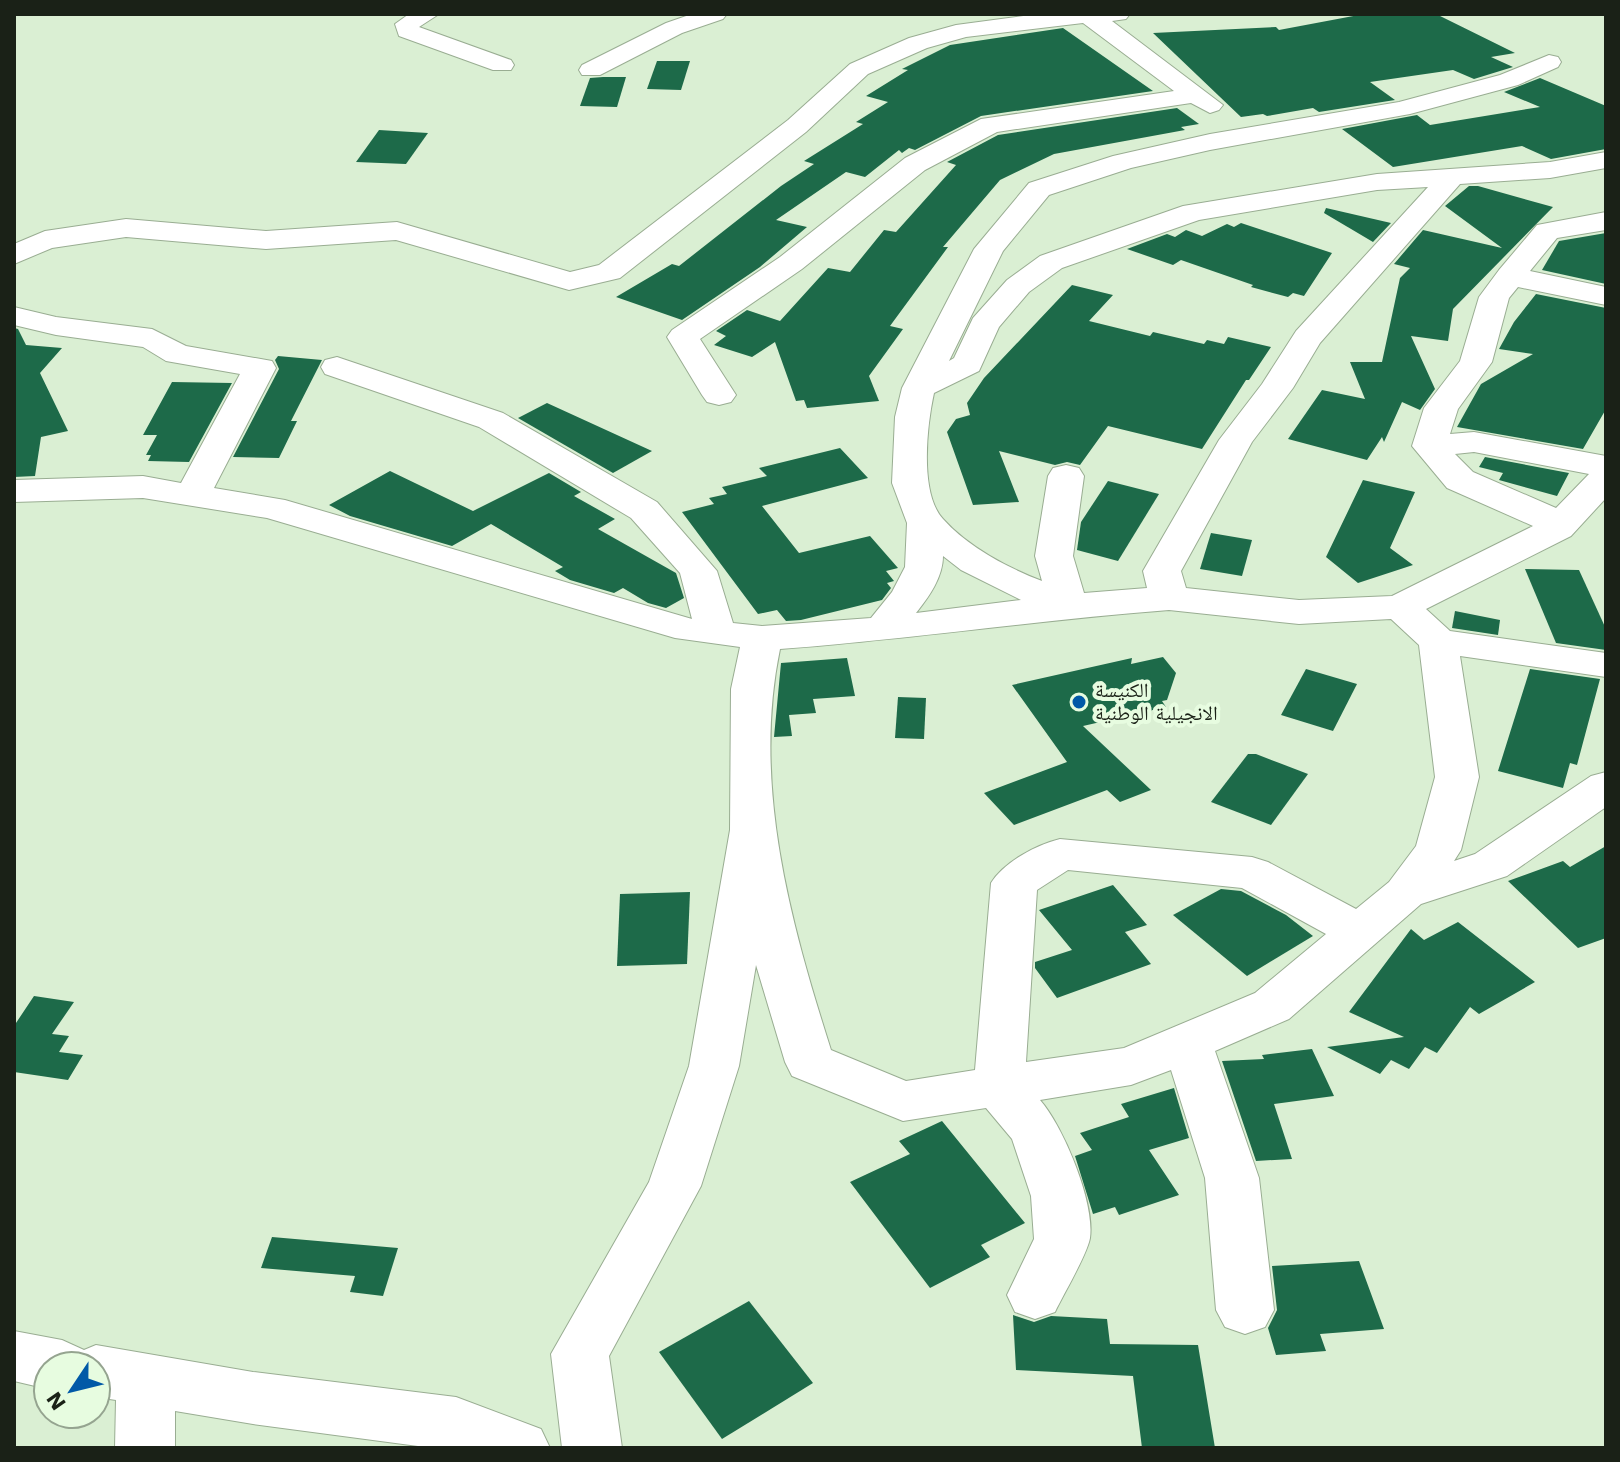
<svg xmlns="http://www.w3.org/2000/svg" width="1620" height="1462" viewBox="0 0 1620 1462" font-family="'Work Sans','Noto Naskh Arabic',sans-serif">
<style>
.building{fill:#1d6a49}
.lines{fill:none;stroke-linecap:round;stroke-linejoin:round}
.minor-casing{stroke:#99ad92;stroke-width:2}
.minor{fill:#fff;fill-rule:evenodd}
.poi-dot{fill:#0159a7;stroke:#e7fce0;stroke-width:3}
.labels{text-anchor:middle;stroke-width:8;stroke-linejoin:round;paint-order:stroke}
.poi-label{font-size:20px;fill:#1a2117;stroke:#e7fce0;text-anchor:start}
</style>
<rect width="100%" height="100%" fill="#daefd3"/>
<g class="building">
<polygon points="1364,14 1436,14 1515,53 1491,57 1513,67 1474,79 1453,70 1370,82 1395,100 1319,112 1313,108 1267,116 1263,114 1241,117 1153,33 1276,27 1279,30"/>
<polygon points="1063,28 1153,91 981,116 915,150 909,148 902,153 899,150 865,177 846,172 776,220 807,227 760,267 682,320 616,297 672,264 679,266 781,186 814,164 804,161 863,124 856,122 888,102 866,96 908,70 902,69 950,45"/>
<polygon points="657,61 690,61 681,90 647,89"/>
<polygon points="603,77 626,77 617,107 580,106 590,78"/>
<polygon points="1540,78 1606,106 1606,149 1551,159 1522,146 1393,167 1342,129 1417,115 1430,125 1540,107 1504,92"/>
<polygon points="1177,108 1199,124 1181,127 1185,130 1054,154 1000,180 943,247 948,247 890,326 903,329 869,376 879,401 807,408 804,400 796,401 775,342 752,357 714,345 726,336 716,331 747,310 780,321 828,268 850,272 884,230 896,232 956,165 947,162 998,135"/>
<polygon points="379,130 428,133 406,164 356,162"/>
<polygon points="1469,186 1478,186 1553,207 1453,309 1448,341 1411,336 1435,389 1420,410 1402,402 1384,442 1382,437 1367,460 1288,439 1322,390 1365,399 1350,362 1382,362 1400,278 1410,268 1394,264 1423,230 1502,248 1445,206"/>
<polygon points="1326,208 1391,223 1373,242 1324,213"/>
<polygon points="1241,223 1332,253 1304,296 1293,293 1288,297 1251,287 1253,285 1181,260 1173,265 1127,249 1167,234 1175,237 1186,230 1202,236 1227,224 1234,227"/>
<polygon points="1606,233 1606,284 1542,270 1559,241"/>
<polygon points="1072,285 1113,295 1089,321 1150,336 1153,332 1204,344 1207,340 1224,344 1228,337 1271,347 1249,380 1246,380 1202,449 1108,426 1080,465 1067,462 1055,465 999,451 1019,502 973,505 947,432 956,419 970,415 967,403 984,378"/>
<polygon points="1536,294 1606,308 1606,409 1583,449 1457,427 1481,384 1533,354 1499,349 1514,322"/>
<polygon points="14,328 18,329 26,345 62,348 40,373 68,431 41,437 35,476 14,477"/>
<polygon points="278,356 322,360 291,421 297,421 279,458 233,457 279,369 275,360"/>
<polygon points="172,382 232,383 189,462 148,461 151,455 146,455 157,435 143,435"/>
<polygon points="547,403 652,451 613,473 518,418"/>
<polygon points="840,448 868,478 762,506 799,553 870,536 898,568 886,571 894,581 887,583 891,588 882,600 801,620 786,621 777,610 758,614 682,512 714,504 709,498 727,494 722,487 767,476 759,468"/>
<polygon points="1485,457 1569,473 1557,496 1499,480 1503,473 1479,467"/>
<polygon points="390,471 473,511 549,473 581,492 574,496 615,519 598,529 676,573 684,598 666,608 648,603 623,588 614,593 570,580 555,571 563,567 491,524 452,546 350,516 329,505"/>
<polygon points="1363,480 1415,492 1390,548 1413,565 1358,583 1326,557"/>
<polygon points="1108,481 1159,494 1118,561 1077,550 1081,522"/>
<polygon points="1211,533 1252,540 1242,576 1200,569"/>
<polygon points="1525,569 1579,570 1606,629 1606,650 1556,643"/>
<polygon points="1455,611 1500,620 1498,635 1452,628"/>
<polygon points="1163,657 1176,673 1167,700 1162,701 1166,707 1083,726 1151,790 1120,802 1107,790 1014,825 984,793 1067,762 1012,685 1132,658 1131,664"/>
<polygon points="847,658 855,696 813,699 816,713 789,715 792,736 774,737 781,663"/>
<polygon points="1306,669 1357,684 1333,731 1281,715"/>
<polygon points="1530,669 1600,679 1577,765 1570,763 1563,788 1498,771"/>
<polygon points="898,697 926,698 924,739 895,738"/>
<polygon points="1248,754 1256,754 1308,774 1271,825 1211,802"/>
<polygon points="1606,846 1606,938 1578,948 1508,881 1563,861 1570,867"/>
<polygon points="1113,885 1147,925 1125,932 1151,964 1057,998 1035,968 1035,962 1072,950 1039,910"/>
<polygon points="1221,889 1241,891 1286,915 1313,936 1247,976 1173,915"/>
<polygon points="690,892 687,964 617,966 620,894"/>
<polygon points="1458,922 1535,982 1479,1014 1470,1007 1437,1053 1425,1047 1409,1069 1391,1060 1380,1074 1327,1047 1404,1037 1349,1012 1411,929 1424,940"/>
<polygon points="34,996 74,1002 52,1034 69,1036 59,1052 83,1055 68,1080 14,1072 14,1026"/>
<polygon points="1312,1049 1334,1096 1274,1104 1292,1159 1256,1161 1222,1061 1264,1059 1262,1055"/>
<polygon points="1174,1088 1189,1138 1149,1150 1179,1195 1119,1215 1115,1207 1093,1214 1075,1156 1092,1150 1080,1133 1129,1117 1121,1104"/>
<polygon points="942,1121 1025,1223 981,1245 990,1257 930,1288 850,1182 910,1154 899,1141"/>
<polygon points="272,1237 398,1248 383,1296 350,1292 355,1276 261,1268"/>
<polygon points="1359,1261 1384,1329 1320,1334 1326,1351 1276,1355 1268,1328 1277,1310 1272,1266"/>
<polygon points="749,1301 813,1383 722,1439 659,1352"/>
<polygon points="1013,1315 1034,1322 1051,1316 1107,1319 1110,1344 1198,1345 1215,1448 1142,1448 1133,1376 1016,1370"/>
</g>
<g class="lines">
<defs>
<g id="minor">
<polygon points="409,14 439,14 419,27 511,60 514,65 511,70 493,70 399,36 395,24"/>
<polygon points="692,14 727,14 723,19 682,33 600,75 582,75 579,70 582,65 666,23"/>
<polygon points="1038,14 1130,14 1126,19 1112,21 1223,105 1219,110 1210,113 1191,103 997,132 925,170 802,269 700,339 736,395 731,402 719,405 707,402 702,395 667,337 672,330 780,257 905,158 981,119 1174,91 1083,23 966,37 927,48 868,74 806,132 620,278 569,290 396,240 266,249 126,237 52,248 14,264 14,244 45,231 126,219 266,231 397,222 570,272 599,265 788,120 850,64 909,38 956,25"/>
<path d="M1549,55L1558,57L1561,62L1558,67L1518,85L1410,114L1210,150L1131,168L1049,195L1003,251L949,361L954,358L973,318L1007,280L1040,256L1183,206L1377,174L1550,162L1606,152V168L1550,178L1460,184L1320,343L1293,388L1252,442L1181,571L1186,588L1299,600L1392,596L1533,526L1447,488L1412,446L1424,408L1460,361L1479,297L1499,270L1537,225L1606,212V230L1557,238L1530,271L1606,287V305L1518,287L1509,298L1492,362L1458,409L1450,434L1474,432L1606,456V498L1571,536L1426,609L1450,631L1606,653V677L1460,656L1479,777L1461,850L1454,861L1475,854L1591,776L1606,772V807L1507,876L1421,904L1289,1019L1215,1051L1259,1178L1274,1310L1265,1327L1245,1334L1225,1327L1216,1310L1205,1178L1171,1070L1131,1085L1040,1100C1063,1126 1095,1202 1090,1238C1087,1255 1063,1295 1055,1312L1035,1319L1015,1312L1007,1295L1034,1239L1031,1196L1012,1139L986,1108L903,1121L792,1076L785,1062L756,965L739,1066L701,1186L609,1356L622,1448H562L551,1354L649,1182L689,1066L730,830L731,689L740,647L675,638L267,518L143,498L14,502V480L143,476L181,483L240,374L166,361L143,347L56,335L14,325V307L56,317L152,329L186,346L272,361L276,368L214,488L285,500L692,619L680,573L631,518L479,427L325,374L321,367L325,360L337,357L503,413L657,502L717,571L733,623L762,626L871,618L892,592L905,567L907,523L892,483L895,417L902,388L974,249L1029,183L1113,156L1210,134L1399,102L1500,75ZM1428,187L1296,331L1262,384L1219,440L1143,571L1147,588L1084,593L1073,556L1084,476L1079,468L1066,465L1053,468L1048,476L1035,556L1042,581C1008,568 968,547 943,519C919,493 927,425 934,393L979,371L999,327L1029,292L1062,268L1199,220L1377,190ZM1474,452L1589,474L1556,508L1473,472L1455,454ZM943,556L961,570L1021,600L916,613C929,597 943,577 943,556ZM1169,610L1299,624L1391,619L1419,645L1435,777L1416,846L1389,882L1356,909L1268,862L1252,857L1060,839C1036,845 1004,862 991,883L975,1070L906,1081L831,1050C790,921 752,784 780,649C910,639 1039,620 1169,610ZM1068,870L1242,888L1326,934L1255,993L1124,1048L1026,1062L1037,890Z"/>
<polygon points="14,1331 62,1340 84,1350 96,1345 253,1372 456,1397 541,1429 550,1448 433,1448 253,1424 175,1411 175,1448 115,1448 116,1400 96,1397 96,1366 48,1366 48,1389 14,1381"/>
</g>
</defs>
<use href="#minor" class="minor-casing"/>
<use href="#minor" class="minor"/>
</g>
<circle class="poi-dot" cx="1079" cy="702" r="8"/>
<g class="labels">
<g class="poi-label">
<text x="1095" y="697">الكنيسة<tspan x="1095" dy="23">الانجيلية الوطنية</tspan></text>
</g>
</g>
<rect width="1620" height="1462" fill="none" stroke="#1a2117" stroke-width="32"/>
<g transform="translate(72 1390) rotate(235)"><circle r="38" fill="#e7fce0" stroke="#95a490" stroke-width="2"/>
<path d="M0-6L14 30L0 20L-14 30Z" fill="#0159a7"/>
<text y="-12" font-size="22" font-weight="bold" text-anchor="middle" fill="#1a2117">N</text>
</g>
</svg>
